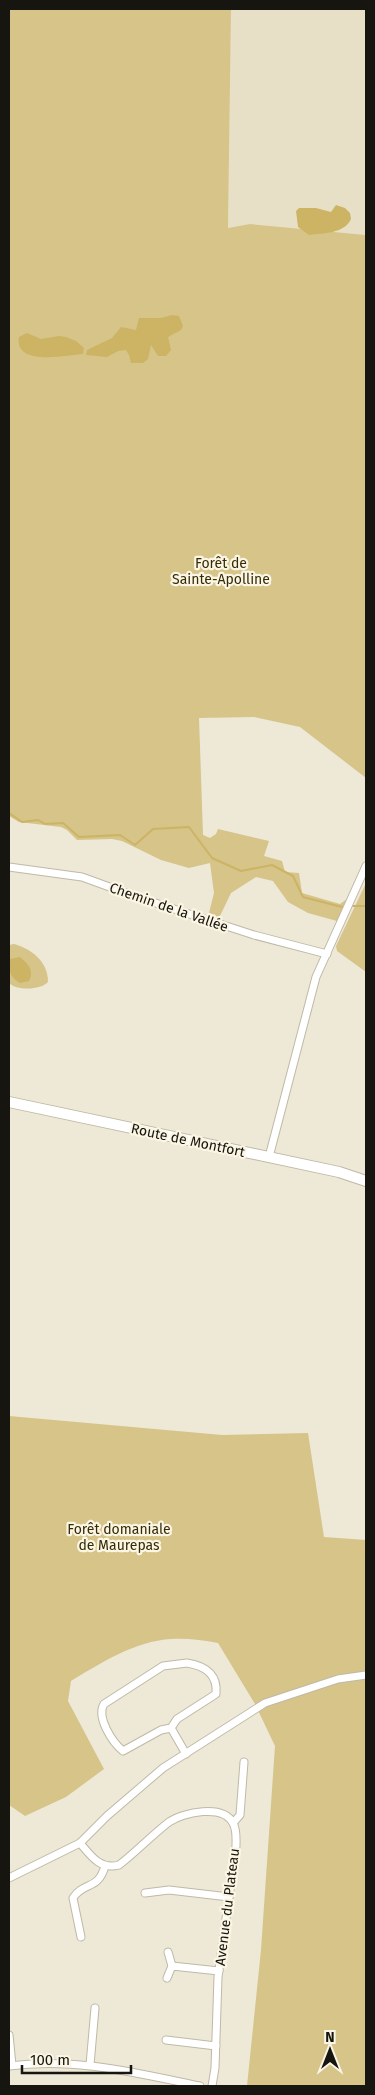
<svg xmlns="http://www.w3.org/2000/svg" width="375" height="2095" viewBox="0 0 375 2095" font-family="'Fira Sans',sans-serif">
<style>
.built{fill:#e8e0c6}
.green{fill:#d6c489}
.water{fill:#ccb464}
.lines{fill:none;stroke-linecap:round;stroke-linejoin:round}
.stream{stroke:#ccb464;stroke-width:2}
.street-casing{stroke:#bfb9a8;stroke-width:9}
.secondary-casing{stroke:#bfb9a8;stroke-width:12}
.street{stroke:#fff;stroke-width:7}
.secondary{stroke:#fff;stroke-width:10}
.labels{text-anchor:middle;stroke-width:4.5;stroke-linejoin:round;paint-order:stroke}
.park-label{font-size:14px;fill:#352b07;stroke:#fbf5e3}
.street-label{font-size:14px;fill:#17150f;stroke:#fbf5e3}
</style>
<rect width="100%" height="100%" fill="#eee8d6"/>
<polygon class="built" points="231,9 366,9 366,235 250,224 228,228"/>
<g class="green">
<polygon points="9,9 231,9 228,228 250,224 366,235 366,778 300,727 254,717 199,718 203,835 210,838 216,834 218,829 269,841 264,856 282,861 285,872 299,873 302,893 340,904 347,899 337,921 308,913 288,902 273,881 256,877 231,893 219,918 209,913 214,893 210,863 189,868 161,860 122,841 112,839 77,840 67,830 61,827 19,822 9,816"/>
<polygon points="366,883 366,972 337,951 336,946"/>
<path d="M14,944C32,949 48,962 48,982C41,990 17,991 9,983V945Z"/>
<path d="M9,1416L222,1435L308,1433L324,1537L366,1540V2086H247L261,1950L275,1746L255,1704L218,1643C203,1640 186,1638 171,1639C135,1641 101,1663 71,1681L68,1701L104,1769L66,1797L25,1816L9,1805Z"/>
</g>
<g class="water">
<path d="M336,205L345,208L350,213L351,219C344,234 323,233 309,235L298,227L296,211L299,208H316L331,212Z"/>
<polygon points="172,315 179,316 183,326 181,330 168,337 171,350 166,356 158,356 151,345 148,359 143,363 131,363 129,355 126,350 118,351 107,357 86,355 87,350 112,338 121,327 136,330 139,318 161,318"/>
<path d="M27,333L41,339L59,336L66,337L76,341L84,348L83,354C67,355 14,367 19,337Z"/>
<path d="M20,957C29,965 34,970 29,981L20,983C9,976 9,971 10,959Z"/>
</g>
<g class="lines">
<g class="stream">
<polyline points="9,813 22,822 38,820 45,824 63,823 79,837 120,835 135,845 153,829 189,827 212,858 241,871 272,865 293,876 303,897 342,907"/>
<polyline points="353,906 366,906"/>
</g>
<defs>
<g id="street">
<polyline points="9,867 82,877 137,897 254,935 327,954"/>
<polyline points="269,1157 316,977 366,866"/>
<path d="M187,1663C205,1666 218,1674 216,1694L177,1719L171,1728L161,1730L123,1751C112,1742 96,1717 104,1704L163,1666Z"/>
<polyline points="171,1728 186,1754"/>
<polyline points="233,1823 240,1815 244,1762"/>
<path d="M80,1843C91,1856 100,1870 119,1865C136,1852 152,1835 169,1822C184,1812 223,1804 233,1823C237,1830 236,1839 236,1846L218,1977L215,2068L212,2086"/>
<polyline points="9,1878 80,1843 107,1816 163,1768 265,1703 338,1679 366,1675"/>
<polyline points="145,1893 169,1890 229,1897"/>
<path d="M81,1937L73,1898C84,1881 98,1891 105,1866"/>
<polyline points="168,1952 172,1966"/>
<polyline points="167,1978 172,1966 219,1971"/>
<polyline points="9,2035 12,2065"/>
<polyline points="166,2040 216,2046"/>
<polyline points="90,2065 95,2008"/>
<path d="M9,2066C74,2057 137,2073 200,2086"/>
</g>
<polyline id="secondary" points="9,1102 339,1172 366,1181"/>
</defs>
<use href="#street" class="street-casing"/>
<use href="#secondary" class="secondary-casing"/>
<use href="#street" class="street"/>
<use href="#secondary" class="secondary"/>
</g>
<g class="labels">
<g class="park-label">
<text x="221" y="568">Forêt de<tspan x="221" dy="16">Sainte-Apolline</tspan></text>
<text x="119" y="1534">Forêt domaniale<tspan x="119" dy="16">de Maurepas</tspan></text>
</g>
<g class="street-label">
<text transform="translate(169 907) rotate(19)" y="5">Chemin de la Vallée</text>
<text transform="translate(188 1140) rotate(12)" y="5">Route de Montfort</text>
<text transform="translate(227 1907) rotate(-83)" y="5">Avenue du Plateau</text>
</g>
</g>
<rect width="375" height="2095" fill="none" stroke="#17150f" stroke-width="20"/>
<g transform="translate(330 2050)" stroke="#fbf5e3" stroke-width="4" paint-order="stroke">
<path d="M0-4L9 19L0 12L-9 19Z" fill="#17150f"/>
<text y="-8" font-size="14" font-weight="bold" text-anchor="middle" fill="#17150f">N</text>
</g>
<path d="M22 2065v8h109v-8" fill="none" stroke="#17150f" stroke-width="2.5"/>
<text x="30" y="2065" font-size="15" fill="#17150f" stroke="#fbf5e3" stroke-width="4" paint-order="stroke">100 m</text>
</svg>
